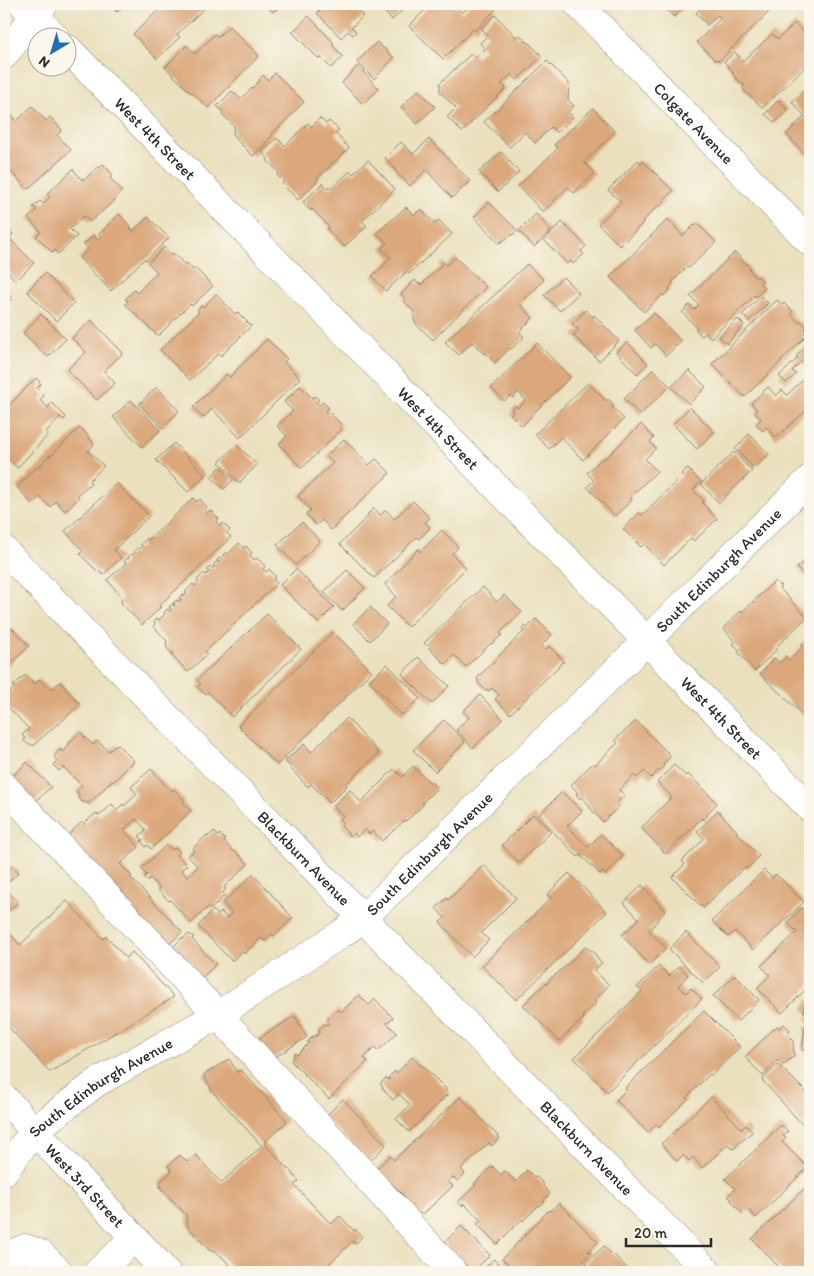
<svg xmlns="http://www.w3.org/2000/svg" width="814" height="1276" viewBox="0 0 814 1276" font-family="Itim,sans-serif">
<style>
.building{fill:#dba87b}
.lines{fill:none;stroke-linecap:round;stroke-linejoin:round}
.minor-casing{stroke:#8a8674;stroke-width:29}
.major-casing{stroke:#8a8674;stroke-width:29}
.minor{stroke:#fff;stroke-width:28}
.major{stroke:#fff;stroke-width:28}
.labels{text-anchor:middle;stroke-width:4;stroke-linejoin:round;paint-order:stroke}
.street-label{font-size:16px;fill:#2b2b2b;stroke:#fbf7ec}
</style>
<rect width="100%" height="100%" fill="#fbf7ec"/>
<filter id="ink" filterUnits="userSpaceOnUse"><feTurbulence type="fractalNoise" baseFrequency=".02" numOctaves="2"/><feDisplacementMap in="SourceGraphic" scale="10" xChannelSelector="R" yChannelSelector="G"/><feConvolveMatrix kernelMatrix="1 2 1 2 8 2 1 2 1" color-interpolation-filters="sRGB"/></filter>
<filter id="wash" filterUnits="userSpaceOnUse"><feTurbulence type="fractalNoise" baseFrequency=".0096" numOctaves="4" result="noise"/><feDisplacementMap in="SourceGraphic" scale="20" xChannelSelector="R" yChannelSelector="G"/><feGaussianBlur stdDeviation="1.12" result="paint"/><feColorMatrix in="noise" values="0 0 0 0 0 0 0 0 0 0 0 0 0 0 0 0 0 1.4 0 .05"/><feComposite in="paint" operator="in"/></filter>
<g filter="url(#wash)">
<rect width="100%" height="100%" fill="#eae0bd"/>
<g id="blocks">
<g class="building">
<polygon points="109,4 126,4 117,12"/>
<polygon points="165,4 209,4 177,34 180,37 157,59 133,34"/>
<polygon points="265,4 282,4 273,12"/>
<polygon points="326,4 351,4 363,16 352,27 356,32 353,35 348,31 341,38 317,13"/>
<polygon points="377,4 409,4 392,20"/>
<polygon points="425,4 452,4 462,13 471,4 490,4 496,9 475,31 473,29 443,59 409,26 428,7"/>
<polygon points="661,4 687,4 674,17"/>
<polygon points="705,4 777,4 719,61 717,59 715,60 697,42 721,18 718,15 707,25 696,13"/>
<polygon points="797,4 810,4 810,17"/>
<polygon points="495,15 517,38 520,35 526,42 527,41 542,56 517,80 511,74 501,84 506,88 462,132 447,117 456,108 440,92 440,83 471,54 476,58 485,49 480,43 488,35 481,28"/>
<polygon points="309,16 334,43 332,45 343,57 331,68 320,57 318,58 292,32"/>
<polygon points="795,23 810,39 810,62 763,108 749,95 745,92 743,89 744,84 739,81 733,75 733,72 724,62 735,52 743,61 772,34 778,39"/>
<polygon points="229,26 259,56 208,108 192,92 191,93 165,67 187,45 195,54 215,34 218,37"/>
<polygon points="377,42 394,58 374,79 357,62"/>
<polygon points="547,61 569,83 568,100 574,106 568,112 573,117 557,133 551,127 535,143 525,132 510,147 484,122"/>
<polygon points="358,66 379,89 363,104 342,83"/>
<polygon points="275,73 304,102 272,134 273,135 253,156 236,139 237,138 233,134 234,126 222,114 223,112 217,106 232,91 241,99 260,80 259,80 263,75 268,80"/>
<polygon points="810,84 810,154 808,157 786,134 805,116 792,102"/>
<polygon points="418,90 435,107 417,124 401,107"/>
<polygon points="778,100 788,110 775,123 765,114"/>
<polygon points="32,106 46,121 50,117 62,130 57,135 71,150 28,189 8,169 11,166 4,158 4,134 10,129 4,123 11,115 17,121"/>
<polygon points="593,108 615,132 584,162 595,173 574,193 568,187 543,212 518,186 558,148 554,145"/>
<polygon points="320,118 326,124 329,121 339,130 335,133 349,148 317,179 318,180 298,200 282,184 284,182 277,175 279,173 267,160 268,159 262,152 277,138 285,146 308,123 311,127"/>
<polygon points="429,139 470,181 452,198 426,170 410,186 395,171 396,170 385,158 401,142 413,154"/>
<polygon points="501,152 519,172 498,192 479,172"/>
<polygon points="368,160 395,189 362,221 367,226 344,247 327,229 329,227 312,209 311,211 303,202 323,183 327,188 329,186 331,189 350,171 353,174"/>
<polygon points="638,160 641,163 643,161 673,191 663,200 665,202 661,206 659,205 642,222 643,223 620,246 598,224 621,202 608,190"/>
<polygon points="103,164 113,175 110,178 122,191 114,199 115,200 90,222 84,216 70,229 77,236 58,254 55,250 53,253 36,236 41,232 28,218 37,210 33,207 40,201 43,204 50,197 47,194 73,169 82,180 83,178 84,180 98,167 99,168"/>
<polygon points="489,202 518,231 499,243 474,217"/>
<polygon points="406,207 414,215 421,209 435,224 439,220 452,234 409,274 407,271 386,291 372,276 391,258 381,248 387,243 377,233"/>
<polygon points="119,214 131,227 130,228 133,231 148,217 169,238 146,260 144,259 111,291 79,258 88,249 84,244 93,235 97,240 101,237 99,234"/>
<polygon points="536,214 551,231 534,247 519,231"/>
<polygon points="668,219 683,236 694,225 695,226 697,223 716,242 689,268 687,267 672,282 673,284 669,288 670,290 664,296 663,294 644,312 610,277"/>
<polygon points="562,222 586,246 581,251 584,254 573,264 570,261 567,264 544,240"/>
<polygon points="4,225 13,234 9,238 34,263 16,281 4,268"/>
<polygon points="164,247 171,255 173,253 185,265 187,263 193,270 195,268 213,286 192,306 190,304 158,336 125,304 128,301 125,299 134,290 137,293 157,272 148,263"/>
<polygon points="735,252 750,268 749,269 755,278 758,276 763,281 760,283 765,288 756,297 755,295 711,338 706,333 702,336 695,329 697,328 682,312 689,305 694,310 699,305 690,296"/>
<polygon points="455,257 486,287 433,340 416,324 414,320 414,312 403,300 405,298 401,294 415,280 418,284 420,283 421,285 441,266 440,264 443,262 446,266"/>
<polygon points="527,264 544,280 520,304 533,318 519,332 524,337 511,349 510,348 495,363 486,353 484,354 472,342 459,355 445,342"/>
<polygon points="45,273 74,303 56,321 27,291"/>
<polygon points="563,277 579,293 560,311 544,295"/>
<polygon points="4,290 12,298 4,305"/>
<polygon points="216,294 235,314 237,312 251,326 221,356 219,353 190,380 160,350 199,312 197,310 202,305 203,307"/>
<polygon points="761,296 768,303 749,321 742,315"/>
<polygon points="777,300 783,305 784,303 793,312 791,314 799,323 801,321 807,327 805,329 810,334 810,338 807,335 745,397 712,364"/>
<polygon points="586,310 593,317 594,315 619,341 599,361 573,335 579,330 572,324"/>
<polygon points="654,313 681,341 666,356 655,344 651,348 635,330"/>
<polygon points="41,314 66,339 48,357 23,333"/>
<polygon points="738,319 744,325 727,344 719,337"/>
<polygon points="91,320 123,353 104,371 115,383 97,400 67,370 86,352 72,338"/>
<polygon points="267,339 287,359 284,362 300,378 240,438 212,409 203,418 193,407 227,374 230,377"/>
<polygon points="627,342 648,364 637,374 616,352"/>
<polygon points="810,342 810,407 776,438 767,427 763,431 756,424 761,419 755,413 757,410 751,403 768,387 776,396 782,390 787,395 810,373 807,370 809,369 802,361 792,371 796,374 786,383 779,376 798,358 796,356"/>
<polygon points="537,343 570,377 530,417 531,417 522,426 510,414 513,412 511,410 516,406 518,408 526,400 518,392 513,398 510,396 504,401 491,388"/>
<polygon points="653,369 670,386 640,415 624,399"/>
<polygon points="689,370 706,387 689,404 671,387"/>
<polygon points="36,378 41,384 37,388 44,395 40,400 48,408 52,403 66,417 64,420 60,417 46,432 48,435 17,468 4,454 4,410"/>
<polygon points="588,383 606,401 608,399 614,405 612,407 624,419 583,460 561,437 549,449 535,434"/>
<polygon points="300,386 312,398 315,396 319,400 316,403 319,405 323,402 329,408 325,411 327,414 329,412 342,425 340,427 342,429 302,468 279,444 287,436 277,426 293,411 284,402"/>
<polygon points="157,387 179,411 162,428 139,404"/>
<polygon points="131,400 160,430 142,447 113,417"/>
<polygon points="690,407 714,432 697,449 673,424"/>
<polygon points="641,424 654,438 650,442 656,448 645,459 657,471 630,497 632,500 615,516 587,487 594,480 587,473 602,458 603,460 611,453"/>
<polygon points="79,428 83,430 94,444 88,451 104,466 89,481 91,483 77,495 79,498 65,511 56,501 50,507 40,497 32,504 17,487 28,476 27,475 32,471 33,471 40,465 41,465 43,462 50,455 52,455"/>
<polygon points="749,434 769,454 754,468 735,449"/>
<polygon points="344,439 369,465 376,459 390,473 331,530 322,520 316,525 306,514 311,510 298,496 333,463 326,456"/>
<polygon points="174,443 205,475 188,492 156,460"/>
<polygon points="237,445 257,465 239,483 219,462"/>
<polygon points="734,452 752,471 719,503 701,484"/>
<polygon points="220,467 233,480 224,489 211,477"/>
<polygon points="687,468 701,482 693,490 704,501 702,503 717,519 694,541 691,538 664,565 644,544 641,547 623,529 639,513 642,515 682,476 681,474"/>
<polygon points="117,483 149,516 114,550 121,558 103,575 98,570 97,571 80,554 83,551 65,531"/>
<polygon points="193,498 197,502 200,499 207,507 204,510 207,513 210,510 219,519 216,522 220,526 223,523 230,530 227,533 231,537 159,606 161,607 142,625 123,605 121,602 122,597 107,580 126,563 124,561 128,558 129,559 128,557 131,554 133,555 135,553 134,551 138,548 139,549 142,547 141,545 147,538 149,540"/>
<polygon points="413,501 430,518 425,522 430,528 419,539 417,537 374,578 340,544 368,516 367,515 374,508 380,515 386,510 394,519"/>
<polygon points="302,522 320,541 296,565 277,545"/>
<polygon points="442,530 458,547 452,554 466,568 408,627 387,606 396,596 385,584 418,549 420,552"/>
<polygon points="239,543 244,548 246,546 252,553 250,555 254,560 257,558 265,566 263,569 266,572 269,569 276,577 273,579 277,583 205,652 207,654 188,672 171,655 174,653 170,652 167,648 166,645 167,641 153,626 155,624 154,622 157,619 159,620 165,614 164,613 167,609 169,611 171,609 169,607 173,604 174,606 175,605 173,603 177,600 179,602 181,599 179,598 183,594 184,596 187,593 185,592 193,584 195,586 199,582 197,580 204,573 206,575 209,572 207,570 210,567 212,569 215,567 213,565 217,561 218,563 219,562 217,560 220,558 222,560 224,557 223,555 226,552 228,554"/>
<polygon points="810,555 810,582 797,568"/>
<polygon points="296,569 334,607 318,623 280,585"/>
<polygon points="347,570 365,588 342,611 324,592"/>
<polygon points="775,581 781,586 779,588 807,617 775,648 777,649 755,671 738,652 740,650 733,644 735,642 723,628 741,611 742,612"/>
<polygon points="483,587 497,602 504,595 522,612 500,633 502,635 492,644 491,643 466,667 454,655 445,664 424,643"/>
<polygon points="370,607 387,624 370,641 353,624"/>
<polygon points="267,614 301,649 232,717 208,692 205,694 197,687 201,684 197,680"/>
<polygon points="536,619 552,635 541,646 545,650 549,646 564,661 510,714 495,699 499,695 492,688 488,691 488,690 484,689 479,684 477,678 524,631 522,629 525,626 527,628"/>
<polygon points="12,628 29,646 4,670 4,637"/>
<polygon points="333,632 372,671 277,765 238,726"/>
<polygon points="810,636 810,708 803,715 760,674 775,658 780,663 786,656 789,660 803,646 801,645"/>
<polygon points="418,657 449,686 432,704 402,674"/>
<polygon points="387,664 420,698 402,715 369,681"/>
<polygon points="25,675 35,684 39,679 49,689 51,688 52,689 60,682 80,704 58,725 58,723 33,746 31,744 28,744 24,741 25,738 22,735 29,729 4,703 4,699 15,687 13,686"/>
<polygon points="480,695 503,719 473,748 456,730 469,717 463,711"/>
<polygon points="347,718 379,753 345,785 347,786 330,803 311,784 308,787 291,769 292,768 285,761 304,744 311,752"/>
<polygon points="444,720 465,742 435,772 413,750"/>
<polygon points="636,721 670,755 670,757 663,765 664,766 660,771 659,770 651,778 644,771 637,778 634,775 619,790 625,795 616,803 619,806 603,822 589,807 590,806 582,797 580,799 576,794 578,793 571,785 593,763 595,765 618,743 615,740"/>
<polygon points="80,732 93,745 97,741 109,751 117,744 134,761 113,782 112,781 88,804 86,802 82,802 78,798 79,794 76,792 82,786 63,767 59,771 53,765 57,761 54,756 60,749 62,752 69,745 68,744"/>
<polygon points="27,762 51,787 33,803 10,779"/>
<polygon points="674,765 686,776 688,774 717,803 707,814 708,815 704,820 702,818 666,854 641,828 672,797 657,782"/>
<polygon points="413,766 430,783 431,782 437,788 422,803 424,804 406,821 405,820 382,841 373,831 369,834 365,829 357,837 354,833 350,836 341,826 344,823 340,819 343,816 333,806 350,790 361,802 394,769 402,777"/>
<polygon points="151,769 171,791 174,789 184,800 183,802 191,811 151,849 148,845 146,847 141,841 143,840 139,836 146,830 136,819 124,830 139,847 120,864 132,876 130,877 182,932 165,948 64,839 82,822 84,824 96,813 99,816 112,804 117,810 123,804 124,806 137,794 131,787"/>
<polygon points="562,792 582,811 567,826 588,847 601,834 623,856 605,875 602,872 600,874 580,855 578,857 538,816"/>
<polygon points="718,811 737,831 736,832 759,856 747,869 745,867 703,908 672,877 685,864 682,861 704,839 697,831"/>
<polygon points="533,814 551,832 519,863 502,845"/>
<polygon points="214,831 218,836 220,834 225,840 224,841 234,852 235,851 248,864 224,887 226,889 223,893 225,895 211,909 208,907 191,923 170,900 169,901 158,890 159,888 150,878 147,881 144,877 147,875 141,869 166,845 172,850 175,848 180,852 177,855 187,865 181,870 187,877 198,867 188,856 195,850 193,848 207,835 208,837"/>
<polygon points="484,865 516,898 481,933 489,940 472,957 440,922 445,918 436,908 447,898 448,900"/>
<polygon points="12,866 19,872 4,886 4,873"/>
<polygon points="764,870 772,878 776,874 804,902 753,950 735,931 728,937 712,921"/>
<polygon points="569,873 607,912 516,1000 482,966 551,898 547,895"/>
<polygon points="253,874 293,918 274,936 272,934 265,941 261,938 251,948 250,948 244,954 242,951 232,961 198,926 213,910 218,915 221,912 227,918 232,913 223,903"/>
<polygon points="642,885 665,911 649,931 666,948 649,965 622,935 639,919 624,903"/>
<polygon points="4,887 18,902 4,915"/>
<polygon points="67,901 103,939 106,936 126,958 132,952 174,997 50,1072 4,1022 4,927 20,945"/>
<polygon points="802,908 810,916 810,985 782,1013 757,988 770,975 761,966 797,932 787,922"/>
<polygon points="686,932 720,967 703,983 669,949"/>
<polygon points="189,934 194,937 192,939 215,964 212,968 198,981 169,951 182,938 183,939"/>
<polygon points="585,947 594,952 598,960 602,963 594,970 609,985 594,1001 596,1003 582,1016 584,1018 559,1041 523,1005 546,983 547,984 549,980 558,973"/>
<polygon points="659,966 669,976 679,966 688,975 678,986 686,993 691,988 702,999 607,1092 574,1058 642,991 637,987"/>
<polygon points="735,975 759,1000 738,1021 713,996"/>
<polygon points="359,995 369,1005 375,999 393,1018 387,1023 397,1033 378,1051 375,1047 364,1058 368,1061 329,1099 291,1061 294,1057 293,1055 295,1053 297,1055 309,1043 307,1042 313,1036 315,1037 320,1032 318,1030 325,1024 327,1025 330,1023 327,1020 338,1009 341,1012"/>
<polygon points="810,999 810,1022 806,1021 808,1012 803,1011 804,1006"/>
<polygon points="704,1011 740,1047 712,1075 710,1074 686,1098 688,1099 659,1127 656,1124 648,1133 616,1100 626,1090 625,1088"/>
<polygon points="295,1016 307,1037 269,1061 256,1040"/>
<polygon points="784,1024 790,1030 786,1034 793,1041 794,1056 783,1065 778,1060 763,1076 745,1057 777,1026 779,1028"/>
<polygon points="805,1026 810,1027 810,1051 802,1050"/>
<polygon points="412,1057 421,1066 422,1065 446,1089 445,1091 448,1094 409,1132 396,1119 410,1105 399,1094 393,1100 382,1088 383,1087 380,1084 386,1078 389,1080 390,1079 388,1078 395,1071 397,1073"/>
<polygon points="229,1059 237,1072 241,1070 287,1121 264,1143 299,1181 294,1185 331,1224 340,1216 354,1231 355,1229 362,1237 355,1244 353,1241 328,1265 332,1269 328,1272 237,1272 219,1254 209,1250 189,1228 186,1219 187,1216 160,1187 162,1186 159,1183 172,1171 168,1166 180,1155 187,1162 196,1155 221,1183 262,1146 210,1089 211,1088 203,1075"/>
<polygon points="778,1064 810,1096 810,1116 802,1124 762,1080"/>
<polygon points="460,1097 500,1138 492,1146 489,1143 461,1169 465,1174 457,1181 453,1177 448,1181 453,1186 422,1215 420,1213 418,1215 403,1199 405,1197 382,1174 380,1175 375,1170 390,1156 394,1160"/>
<polygon points="711,1097 742,1129 746,1125 752,1132 733,1149 728,1144 702,1168 693,1157 689,1161 683,1155 677,1161 661,1144"/>
<polygon points="343,1099 386,1145 369,1162 325,1117"/>
<polygon points="781,1125 788,1131 783,1136 786,1138 782,1142 804,1164 808,1160 810,1162 810,1165 756,1218 748,1209 743,1214 731,1201 732,1200 728,1196 735,1189 725,1179"/>
<polygon points="492,1166 501,1175 505,1171 516,1182 527,1170 535,1178 536,1176 544,1185 543,1186 550,1194 544,1200 545,1201 540,1206 539,1205 523,1221 522,1219 497,1244 477,1224 481,1220 464,1204 462,1206 458,1202 476,1185 474,1184"/>
<polygon points="810,1183 810,1272 784,1272 752,1239"/>
<polygon points="559,1203 598,1242 588,1251 591,1253 572,1272 529,1272 527,1270 524,1272 517,1272 502,1259 549,1210 550,1211"/>
<polygon points="461,1226 490,1255 473,1272 444,1243"/>
<polygon points="604,1246 611,1254 612,1253 628,1269 625,1272 595,1272 586,1263"/>
<polygon points="32,1258 39,1272 5,1272"/>
<polygon points="494,1259 506,1272 480,1272"/>
<polygon points="359,1267 363,1272 354,1272"/>
</g>
</g>
</g>
<g filter="url(#ink)">
<use href="#blocks" fill-opacity="0" stroke="#8a8674" stroke-width="1"/>
<g class="lines">
<defs>
<g id="minor">
<polyline points="23,4 56,38"/>
<path id="s1" d="M578,4L810,242"/>
<path id="s2" d="M68,49L810,808"/>
<polyline points="4,55 44,4"/>
<path id="s3" d="M4,550L708,1272"/>
<polyline points="4,786 218,1015 453,1272"/>
<path id="s4" d="M4,1171L35,1130L96,1083L218,1015L341,934L363,918L627,660L810,479"/>
<polyline points="4,1257 25,1248 41,1254 59,1272"/>
<polyline points="98,1272 134,1238"/>
</g>
<g id="major">
<path id="s5" d="M4,1098L166,1272"/>
</g>
</defs>
<use href="#minor" class="minor-casing"/>
<use href="#major" class="major-casing"/>
<use href="#minor" class="minor"/>
<use href="#major" class="major"/>
</g>
</g>
<g class="labels">
<g class="street-label">
<text dy="6" stroke="none"><textPath href="#s1" startOffset="166">Colgate Avenue</textPath></text>
<text dy="6" stroke="none"><textPath href="#s2" startOffset="125">West 4th Street</textPath></text>
<text dy="6" stroke="none"><textPath href="#s2" startOffset="530">West 4th Street</textPath></text>
<text dy="6" stroke="none"><textPath href="#s4" startOffset="940">South Edinburgh Avenue</textPath></text>
<text dy="6" stroke="none"><textPath href="#s2" startOffset="935">West 4th Street</textPath></text>
<text dy="6" stroke="none"><textPath href="#s4" startOffset="535">South Edinburgh Avenue</textPath></text>
<text dy="6" stroke="none"><textPath href="#s3" startOffset="430">Blackburn Avenue</textPath></text>
<text dy="6" stroke="none"><textPath href="#s4" startOffset="130">South Edinburgh Avenue</textPath></text>
<text dy="6" stroke="none"><textPath href="#s3" startOffset="835">Blackburn Avenue</textPath></text>
<text dy="6" stroke="none"><textPath href="#s5" startOffset="119">West 3rd Street</textPath></text>
</g>
</g>
<rect width="814" height="1276" fill="none" stroke="#fbf7ec" stroke-width="20"/>
<g transform="translate(52 52) rotate(218)"><circle r="24" fill="#fbf7ec" stroke="#a8a59f"/>
<path d="M0-4L9 19L0 12L-9 19Z" fill="#1f6fb2"/>
<text y="-8" font-size="14" font-weight="bold" text-anchor="middle" fill="#2b2b2b">N</text>
</g>
<path d="M626 1238v8h85v-8" fill="none" stroke="#2b2b2b" stroke-width="2.5"/>
<text x="634" y="1238" font-size="15" fill="#2b2b2b" stroke="#fbf7ec" stroke-width="4" paint-order="stroke">20 m</text>
</svg>
